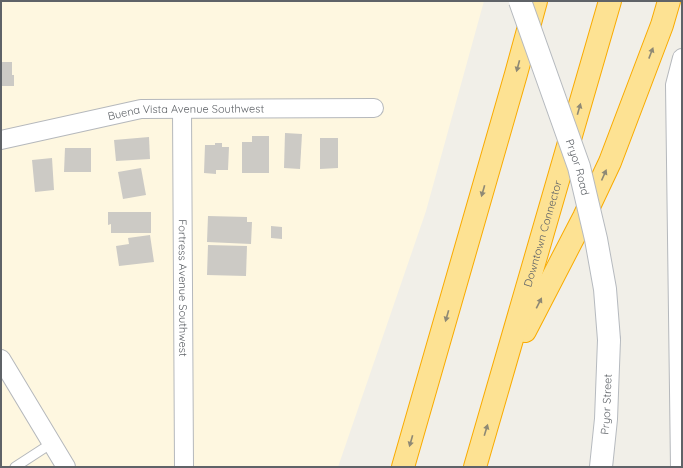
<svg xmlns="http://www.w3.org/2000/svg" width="683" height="468" viewBox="0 0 683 468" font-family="Quicksand,sans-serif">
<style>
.commercial{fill:#fef7e0}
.building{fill:#cccac5}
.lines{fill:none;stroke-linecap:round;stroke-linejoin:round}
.service-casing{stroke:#b5b8bc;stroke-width:11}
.minor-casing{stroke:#b5b8bc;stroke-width:20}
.secondary-casing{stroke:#b6babf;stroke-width:24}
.motorway-casing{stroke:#f9ab00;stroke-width:24}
.service{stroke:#fff;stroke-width:9}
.minor{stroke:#fff;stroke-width:18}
.secondary{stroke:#fff;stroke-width:22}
.motorway{stroke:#fde293;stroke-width:22}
.secondary-bridge-casing{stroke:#b6babf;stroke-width:24;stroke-linecap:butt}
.secondary-bridge{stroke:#fff;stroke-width:22}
.oneway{fill:#8e8975}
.labels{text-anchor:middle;stroke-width:3;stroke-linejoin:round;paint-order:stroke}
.street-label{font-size:11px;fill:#5f6368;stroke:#fff}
</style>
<rect width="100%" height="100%" fill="#f1efe8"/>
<polygon class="commercial" points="1,1 484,1 426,211 338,467 1,467"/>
<g class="building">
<polygon points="1,62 12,62 12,75 14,75 14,86 1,86"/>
<polygon points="285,133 302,134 300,169 284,168"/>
<polygon points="252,136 269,136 269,173 242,173 242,142 252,142"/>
<polygon points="149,137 150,159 116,161 114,140"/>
<polygon points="320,138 338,138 338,168 320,169"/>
<polygon points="215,143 222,143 222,147 229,147 228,170 216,170 216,174 204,173 205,145 215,145"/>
<polygon points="65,148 91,148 91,172 64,172"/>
<polygon points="52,158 54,190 35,192 32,160"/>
<polygon points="141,168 146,195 123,199 118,172"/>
<polygon points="108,212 151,212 151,233 111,233 111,224 108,225"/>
<polygon points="208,216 247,217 247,222 252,222 251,244 207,242"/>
<polygon points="271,226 282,227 282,239 271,238"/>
<polygon points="150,235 154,262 119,266 116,246 129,244 128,238"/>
<polygon points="208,245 247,246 246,276 207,275"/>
</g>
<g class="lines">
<defs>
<polyline id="service" points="15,467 52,443"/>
<g id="minor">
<path id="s1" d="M182,109L184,467"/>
<path id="s2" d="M1,140L141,109L374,108"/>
<polyline points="1,359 66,467"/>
<polyline points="680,467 675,85 682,58"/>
</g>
<g id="secondary">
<path id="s3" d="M601,467L606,419L609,340"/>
</g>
<g id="motorway">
<polyline points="525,331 584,217 610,162 662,25 669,1"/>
<polyline points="403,467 516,74 536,1"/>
<path id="s4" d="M475,467L610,1"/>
</g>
</defs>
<use href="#service" class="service-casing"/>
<use href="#minor" class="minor-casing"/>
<use href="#secondary" class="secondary-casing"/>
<use href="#motorway" class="motorway-casing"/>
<use href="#service" class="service"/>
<use href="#minor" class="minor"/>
<use href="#secondary" class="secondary"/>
<use href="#motorway" class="motorway"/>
<defs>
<g id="secondary-bridge">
<path id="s5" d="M520,1L579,167L596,239L605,289L609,340"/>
</g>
</defs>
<use href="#secondary-bridge" class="secondary-bridge-casing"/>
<use href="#secondary-bridge" class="secondary-bridge"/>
</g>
<defs><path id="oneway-solid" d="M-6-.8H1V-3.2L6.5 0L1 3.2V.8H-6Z"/></defs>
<g class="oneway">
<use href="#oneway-solid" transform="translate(651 53) rotate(-69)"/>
<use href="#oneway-solid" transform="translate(518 66) rotate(105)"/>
<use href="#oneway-solid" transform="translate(579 109) rotate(-74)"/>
<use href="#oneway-solid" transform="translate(604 175) rotate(-66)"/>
<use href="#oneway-solid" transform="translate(483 191) rotate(106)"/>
<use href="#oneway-solid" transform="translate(539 303) rotate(-63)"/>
<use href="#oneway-solid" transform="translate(447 316) rotate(106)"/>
<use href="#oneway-solid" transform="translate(486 430) rotate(-73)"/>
<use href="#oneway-solid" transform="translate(411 441) rotate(106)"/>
</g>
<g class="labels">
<g class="street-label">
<text dy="4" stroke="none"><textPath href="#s2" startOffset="188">Buena Vista Avenue Southwest</textPath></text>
<text dy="4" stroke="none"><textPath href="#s5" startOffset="176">Pryor Road</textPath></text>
<text dy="4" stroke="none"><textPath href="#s4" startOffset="243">Downtown Connector</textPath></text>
<text dy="4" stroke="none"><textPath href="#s1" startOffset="179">Fortress Avenue Southwest</textPath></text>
<text dy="4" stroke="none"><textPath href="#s3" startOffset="63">Pryor Street</textPath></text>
</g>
</g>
<rect width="683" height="468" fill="none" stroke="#5f6368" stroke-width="4"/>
</svg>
